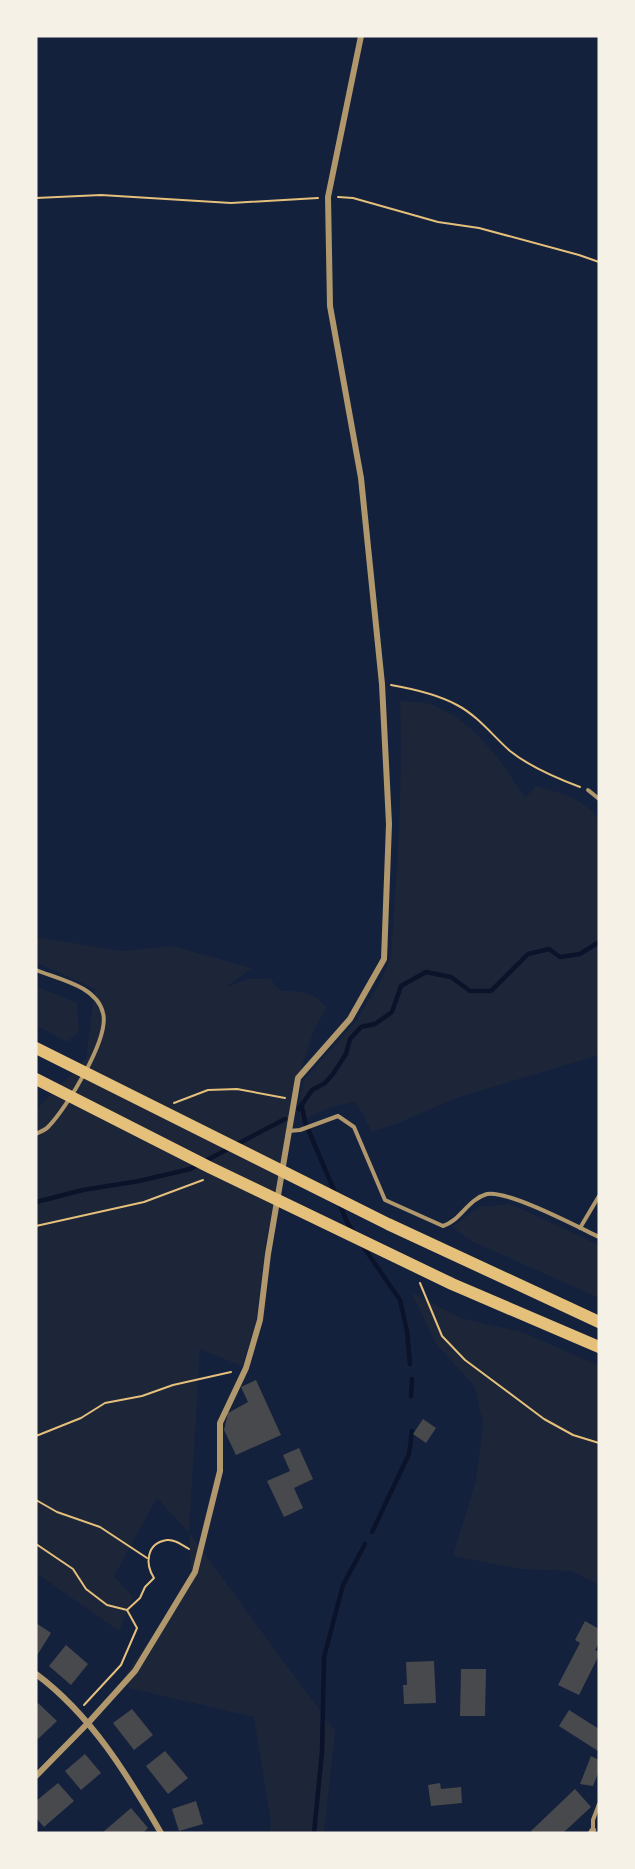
<svg xmlns="http://www.w3.org/2000/svg" width="635" height="1869" viewBox="0 0 635 1869" font-family="'Exo 2',sans-serif">
<style>
.green{fill:#1d2539}
.lines{fill:none;stroke-linecap:round;stroke-linejoin:round}
.stream{stroke:#0b132b;stroke-width:4.5}
.building{fill:#48494c}
.path{stroke:#e5c07b;stroke-width:2}
.service{stroke:#b1986c;stroke-width:4}
.minor{stroke:#b1986c;stroke-width:6}
.motorway{stroke:#e5c07b;stroke-width:12}
</style>
<rect width="100%" height="100%" fill="#14213d"/>
<g class="green">
<path d="M400,701C410,702 422,701 432,705C475,721 501,761 525,798L536,786C561,793 582,798 599,819V1055L456,1098L396,1124L372,1132L359,1107L354,1102L331,1107L300,1121L301,1094L304,1080L357,1020L383,977L391,956C397,871 403,786 400,701Z"/>
<path d="M36,937L122,951L172,946L252,968L226,987L249,979H270L281,991C300,991 315,992 327,1008L315,1027L298,1078L287,1142L266,1240L256,1322L242,1366L200,1349L189,1533L335,1731L324,1833H269L271,1823L254,1717L129,1688L126,1674L166,1616L191,1572L189,1533L157,1498L114,1576L133,1597L119,1631L36,1573V1110L86,1059L95,989L36,962Z"/>
<polygon points="36,986 77,1003 79,1031 67,1042 36,1025"/>
<polygon points="510,1204 599,1245 599,1298 471,1241 452,1227 479,1207"/>
<polygon points="412,1293 461,1318 525,1333 599,1366 599,1585 572,1571 521,1569 453,1556 476,1480 483,1425 475,1387 436,1344"/>
</g>
<g class="lines">
<g class="stream">
<polyline points="302,1107 305,1122 336,1195"/>
<polyline points="299,1109 312,1090 325,1083 333,1074 346,1054 350,1039 361,1027 375,1024 392,1012 401,986 426,972 451,977 470,991 491,991 528,954 549,949 560,957 580,954 599,942"/>
<polyline points="36,1202 83,1190 139,1181 190,1169 285,1119"/>
<polyline points="339,1203 347,1222 354,1233"/>
<polyline points="362,1245 400,1300 407,1331 410,1364"/>
<polyline points="411,1396 412,1379"/>
<polyline points="372,1532 409,1454 412,1431"/>
<polyline points="314,1833 322,1752 324,1657 343,1585 365,1544"/>
</g>
</g>
<g class="building">
<polygon points="256,1380 281,1435 236,1455 224,1430 228,1413 248,1402 241,1387"/>
<polygon points="423,1419 436,1428 426,1443 413,1434"/>
<polygon points="299,1448 313,1479 294,1488 303,1508 284,1517 267,1481 290,1471 283,1455"/>
<polygon points="585,1621 599,1629 599,1643 595,1650 599,1652 599,1655 579,1695 558,1685 580,1643 575,1640"/>
<polygon points="36,1623 51,1633 36,1657"/>
<polygon points="66,1645 88,1664 71,1685 49,1666"/>
<polygon points="434,1661 436,1703 404,1704 403,1685 407,1685 406,1662"/>
<polygon points="461,1669 486,1669 485,1716 460,1716"/>
<polygon points="38,1703 57,1721 38,1739 36,1737 36,1705"/>
<polygon points="132,1709 153,1735 134,1750 113,1723"/>
<polygon points="569,1710 599,1729 598,1751 559,1726"/>
<polygon points="165,1751 188,1778 168,1794 146,1766"/>
<polygon points="85,1754 101,1773 81,1790 65,1771"/>
<polygon points="591,1756 599,1760 599,1771 593,1786 580,1784"/>
<polygon points="58,1783 74,1801 44,1827 36,1818 36,1801"/>
<polygon points="440,1783 441,1789 461,1787 462,1803 431,1806 428,1785"/>
<polygon points="575,1789 591,1807 563,1833 533,1833 531,1831"/>
<polygon points="196,1801 203,1824 179,1831 172,1809"/>
<polygon points="131,1808 148,1828 143,1833 102,1833"/>
</g>
<g class="lines">
<g class="path">
<polyline points="338,197 353,198 438,222 479,228 579,255 599,262"/>
<polyline points="36,198 101,195 231,203 318,198"/>
<path d="M391,685C414,689 437,694 457,705C478,716 493,736 510,751C530,767 556,778 580,787"/>
<polyline points="174,1103 208,1090 237,1089 285,1098"/>
<polyline points="36,1226 144,1202 203,1180"/>
<polyline points="420,1283 442,1336 465,1360 544,1419 573,1435 599,1443"/>
<polyline points="36,1436 81,1418 105,1403 142,1396 173,1385 231,1372"/>
<polyline points="36,1500 57,1512 100,1527 147,1558"/>
<polyline points="36,1544 73,1569 86,1589 107,1605 127,1610 137,1628 121,1665 84,1705"/>
<path d="M127,1610L140,1598L145,1587L154,1578C145,1564 146,1543 167,1540C175,1539 182,1545 189,1549"/>
</g>
<g class="service">
<polyline points="588,790 599,799"/>
<path d="M36,970C58,979 97,986 103,1013C110,1038 66,1109 48,1127C45,1130 40,1132 36,1134"/>
<path d="M289,1131L300,1130L338,1116L354,1127L385,1200L443,1226C460,1221 468,1199 487,1194C508,1190 578,1227 599,1237"/>
<polyline points="580,1228 599,1196"/>
<polyline points="593,1830 593,1820 599,1804"/>
</g>
<g class="minor">
<path d="M36,1674C91,1715 127,1774 161,1833"/>
<polyline points="36,1776 89,1722 135,1671 195,1572 220,1471 220,1423 246,1368 260,1320 268,1254 298,1078 350,1019 384,959 389,824 382,684 361,478 330,306 328,197 361,36"/>
<polyline points="591,1833 593,1830"/>
</g>
<g class="motorway">
<polyline points="36,1048 388,1224 599,1322"/>
<polyline points="36,1079 209,1167 452,1284 599,1347"/>
</g>
</g>
<rect width="635" height="1869" fill="none" stroke="#f6f1e7" stroke-width="75"/>
</svg>
